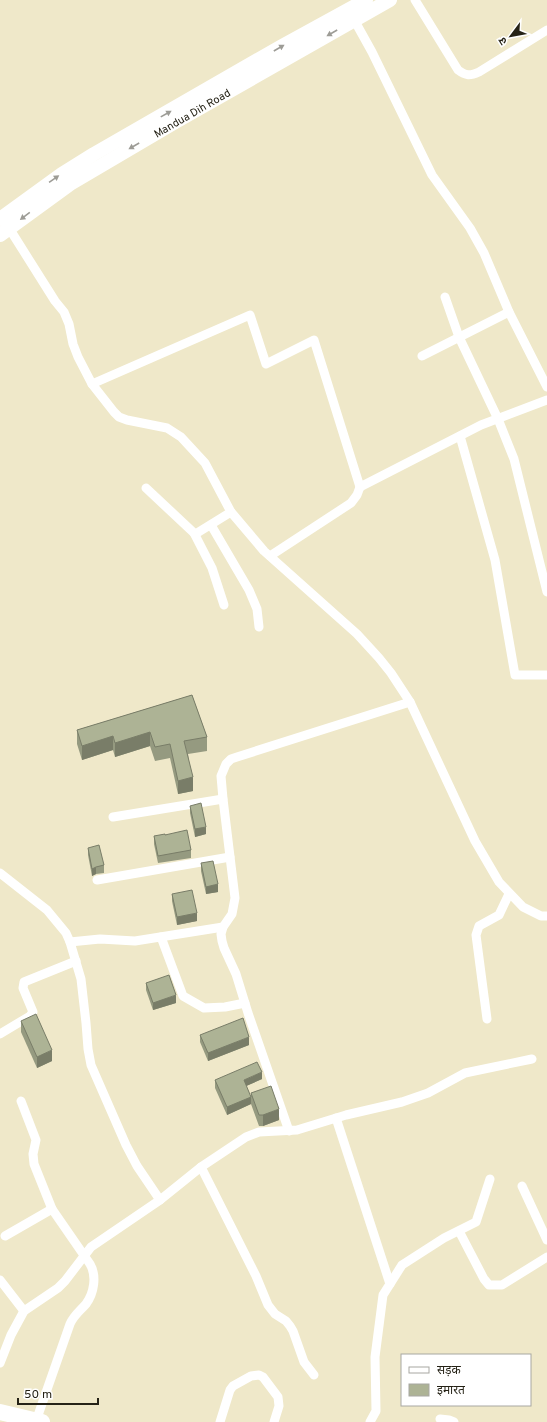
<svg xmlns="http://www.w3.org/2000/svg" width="547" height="1422" viewBox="0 0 547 1422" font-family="Overpass,'Noto Sans Devanagari',sans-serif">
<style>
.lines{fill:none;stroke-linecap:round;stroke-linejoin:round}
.street{stroke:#fff;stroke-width:9}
.primary{stroke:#fff;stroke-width:14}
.highway{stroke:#fff;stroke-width:16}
.wall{fill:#959a80}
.shaded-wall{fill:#797d68}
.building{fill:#adb395;stroke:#797d68}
.oneway{fill:#9d9c96}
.labels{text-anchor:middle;stroke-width:4;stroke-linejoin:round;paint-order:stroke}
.street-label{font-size:11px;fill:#252216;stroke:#fff}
</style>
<rect width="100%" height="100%" fill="#efe8c9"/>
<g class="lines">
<g class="street">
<path d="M415,0L458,70C466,76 470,76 479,72L547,30"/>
<polyline points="352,16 372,52 432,175 470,228 484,253 509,312 547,387"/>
<polyline points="9,228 55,301 64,312 69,324 73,344 78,357 92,384 114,412 119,417 127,420 167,428 181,437 205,463 231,512 264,551 357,634 379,658 391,673 410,702 475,841 499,882 523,907 541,916 547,916"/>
<polyline points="445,297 459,337 498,419 514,459 547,592"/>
<polyline points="422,356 509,312"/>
<polyline points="92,384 250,315 266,364 314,340 360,487 481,425 547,400"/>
<polyline points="460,436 495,560 515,675 547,675"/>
<polyline points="146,488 194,533 197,533 231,512"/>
<polyline points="211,525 249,590 257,609 259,627"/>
<polyline points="194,533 212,568 224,605"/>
<polyline points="270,556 351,503 357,495 360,487"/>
<polyline points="113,817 223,799"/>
<polyline points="0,873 47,910 66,933 70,942 81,979 86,1023 88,1049 91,1065 126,1145 137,1166 160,1200"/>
<polyline points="97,880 230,857"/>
<polyline points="161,937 183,996 204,1008 225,1007 245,1003"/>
<polyline points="70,942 100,939 135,941 223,927"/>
<polyline points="487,1019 476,935 479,926 499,915 509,894"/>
<polyline points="0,1034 30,1016 33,1012 23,988 24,982 76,961"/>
<path d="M21,1101L36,1140L33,1154L34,1164L52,1209L90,1264C97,1276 94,1293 86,1304C80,1311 74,1315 70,1324L36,1421"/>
<polyline points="336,1118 390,1284"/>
<polyline points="289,1131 248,1013 236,974 224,948 222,941 221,934 223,927 232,914 235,898 223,799 221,776 226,764 231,759 237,757 410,702"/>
<polyline points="201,1167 256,1276 268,1305 275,1314 286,1321 290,1326 293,1331 304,1362 314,1375"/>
<polyline points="522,1186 547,1240"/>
<polyline points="459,1231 484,1279 489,1285 502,1285 547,1257"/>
<polyline points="5,1236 52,1209"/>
<polyline points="0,1280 24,1311"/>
<polyline points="0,1363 11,1335 24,1311 58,1288 65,1281 91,1247 160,1200 201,1167 246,1137 259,1132 297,1130 346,1115 402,1102 428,1093 465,1073 532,1059"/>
<polyline points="440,1419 449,1420 454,1422"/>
<polyline points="220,1422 230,1390 233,1386 251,1376 259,1375 263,1377 278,1397 279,1406 274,1422"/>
<polyline points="370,1422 376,1411 375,1357 383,1295 402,1265 444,1238 476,1222 490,1179"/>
</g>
<g class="primary">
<polyline points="0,219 62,174 94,154 282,46 366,0"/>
<polyline points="0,235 70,184 177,121 390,0"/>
</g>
<polyline class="highway" points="0,1412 42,1422"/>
</g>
<g class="wall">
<polygon points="192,695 207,737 207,751 188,754 193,791 178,794 170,758 155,761 150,746 115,757 113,750 82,760 77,744 77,730"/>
<polygon points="190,806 206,834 195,837 190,813"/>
<polygon points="165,835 191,850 191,858 158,863 154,844 154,836"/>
<polygon points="88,848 104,865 104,873 96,874 92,876 88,855"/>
<polygon points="201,863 218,892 206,894 201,871"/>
<polygon points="172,894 197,921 177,925 172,901"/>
<polygon points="146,983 176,1003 153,1010 146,990"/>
<polygon points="21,1021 52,1061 37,1068 21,1032"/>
<polygon points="200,1035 249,1045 208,1061 200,1042"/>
<polygon points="262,1079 246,1086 251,1097 251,1093 279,1120 263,1126 259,1126 251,1104 227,1115 215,1088 215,1080"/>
</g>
<g class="shaded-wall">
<polygon points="150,732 150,746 115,757 115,743"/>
<polygon points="113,736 113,750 82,760 82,746"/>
<polygon points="193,777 193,791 178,794 178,781"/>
<polygon points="206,827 206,834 195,837 195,829"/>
<polygon points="96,867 96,874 92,876 92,869"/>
<polygon points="218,884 218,892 206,894 206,887"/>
<polygon points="197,913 197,921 177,925 177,917"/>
<polygon points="176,995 176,1003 153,1010 153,1003"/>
<polygon points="249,1037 249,1045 208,1061 208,1053"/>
<polygon points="52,1050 52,1061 37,1068 37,1057"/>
<polygon points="262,1072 262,1079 244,1087 244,1080"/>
<polygon points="251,1097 251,1104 227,1115 227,1107"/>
<polygon points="279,1109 279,1120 263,1126 263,1115"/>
</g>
<g class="building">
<polygon points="192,695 207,737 184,741 193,777 178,781 170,744 155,747 150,732 115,743 113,736 82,746 77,730"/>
<polygon points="201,803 206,827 195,829 190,806"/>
<polygon points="187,830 191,850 158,856 154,836 165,834 165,835"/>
<polygon points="99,845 104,865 96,867 92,869 88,848"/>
<polygon points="213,861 218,884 206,887 201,863"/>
<polygon points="192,890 197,913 177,917 172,894"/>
<polygon points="169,975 176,995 153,1003 146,983"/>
<polygon points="36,1014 52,1050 37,1057 21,1021"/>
<polygon points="243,1018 249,1037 208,1053 200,1035"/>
<polygon points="257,1062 262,1072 244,1080 251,1097 227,1107 215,1080"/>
<polygon points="271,1086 279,1109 263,1115 259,1115 251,1093"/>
</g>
<defs><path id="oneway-solid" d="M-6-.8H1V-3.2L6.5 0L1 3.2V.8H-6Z"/></defs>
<g class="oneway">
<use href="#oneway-solid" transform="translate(332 33) rotate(150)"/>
<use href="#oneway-solid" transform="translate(279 48) rotate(-30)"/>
<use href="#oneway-solid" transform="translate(166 114) rotate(-29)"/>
<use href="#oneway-solid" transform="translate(134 146) rotate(150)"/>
<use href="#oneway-solid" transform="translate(54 179) rotate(-35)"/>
<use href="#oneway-solid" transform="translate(25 216) rotate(143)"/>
</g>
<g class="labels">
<g class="street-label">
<text transform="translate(192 113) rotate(-30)" y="4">Mandua Dih Road</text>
</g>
</g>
<rect x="401" y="1354" width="130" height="52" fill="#ffffff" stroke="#a8a7a2"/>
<rect x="409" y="1367" width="20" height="6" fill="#ffffff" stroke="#a8a7a2"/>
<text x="437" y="1374" font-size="12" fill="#252216">सड़क</text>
<rect x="409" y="1384" width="20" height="12" fill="#adb395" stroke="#a8a7a2"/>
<text x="437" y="1394" font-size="12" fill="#252216">इमारत</text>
<g transform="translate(511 36) rotate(238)" stroke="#ffffff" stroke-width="3" paint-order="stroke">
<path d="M0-3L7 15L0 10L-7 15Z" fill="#252216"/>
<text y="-6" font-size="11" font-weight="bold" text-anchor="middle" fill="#252216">उ</text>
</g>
<path d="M18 1398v6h80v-6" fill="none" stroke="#252216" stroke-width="2"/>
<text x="24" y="1398" font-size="12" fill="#252216" stroke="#ffffff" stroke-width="3" paint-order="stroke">50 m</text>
</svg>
